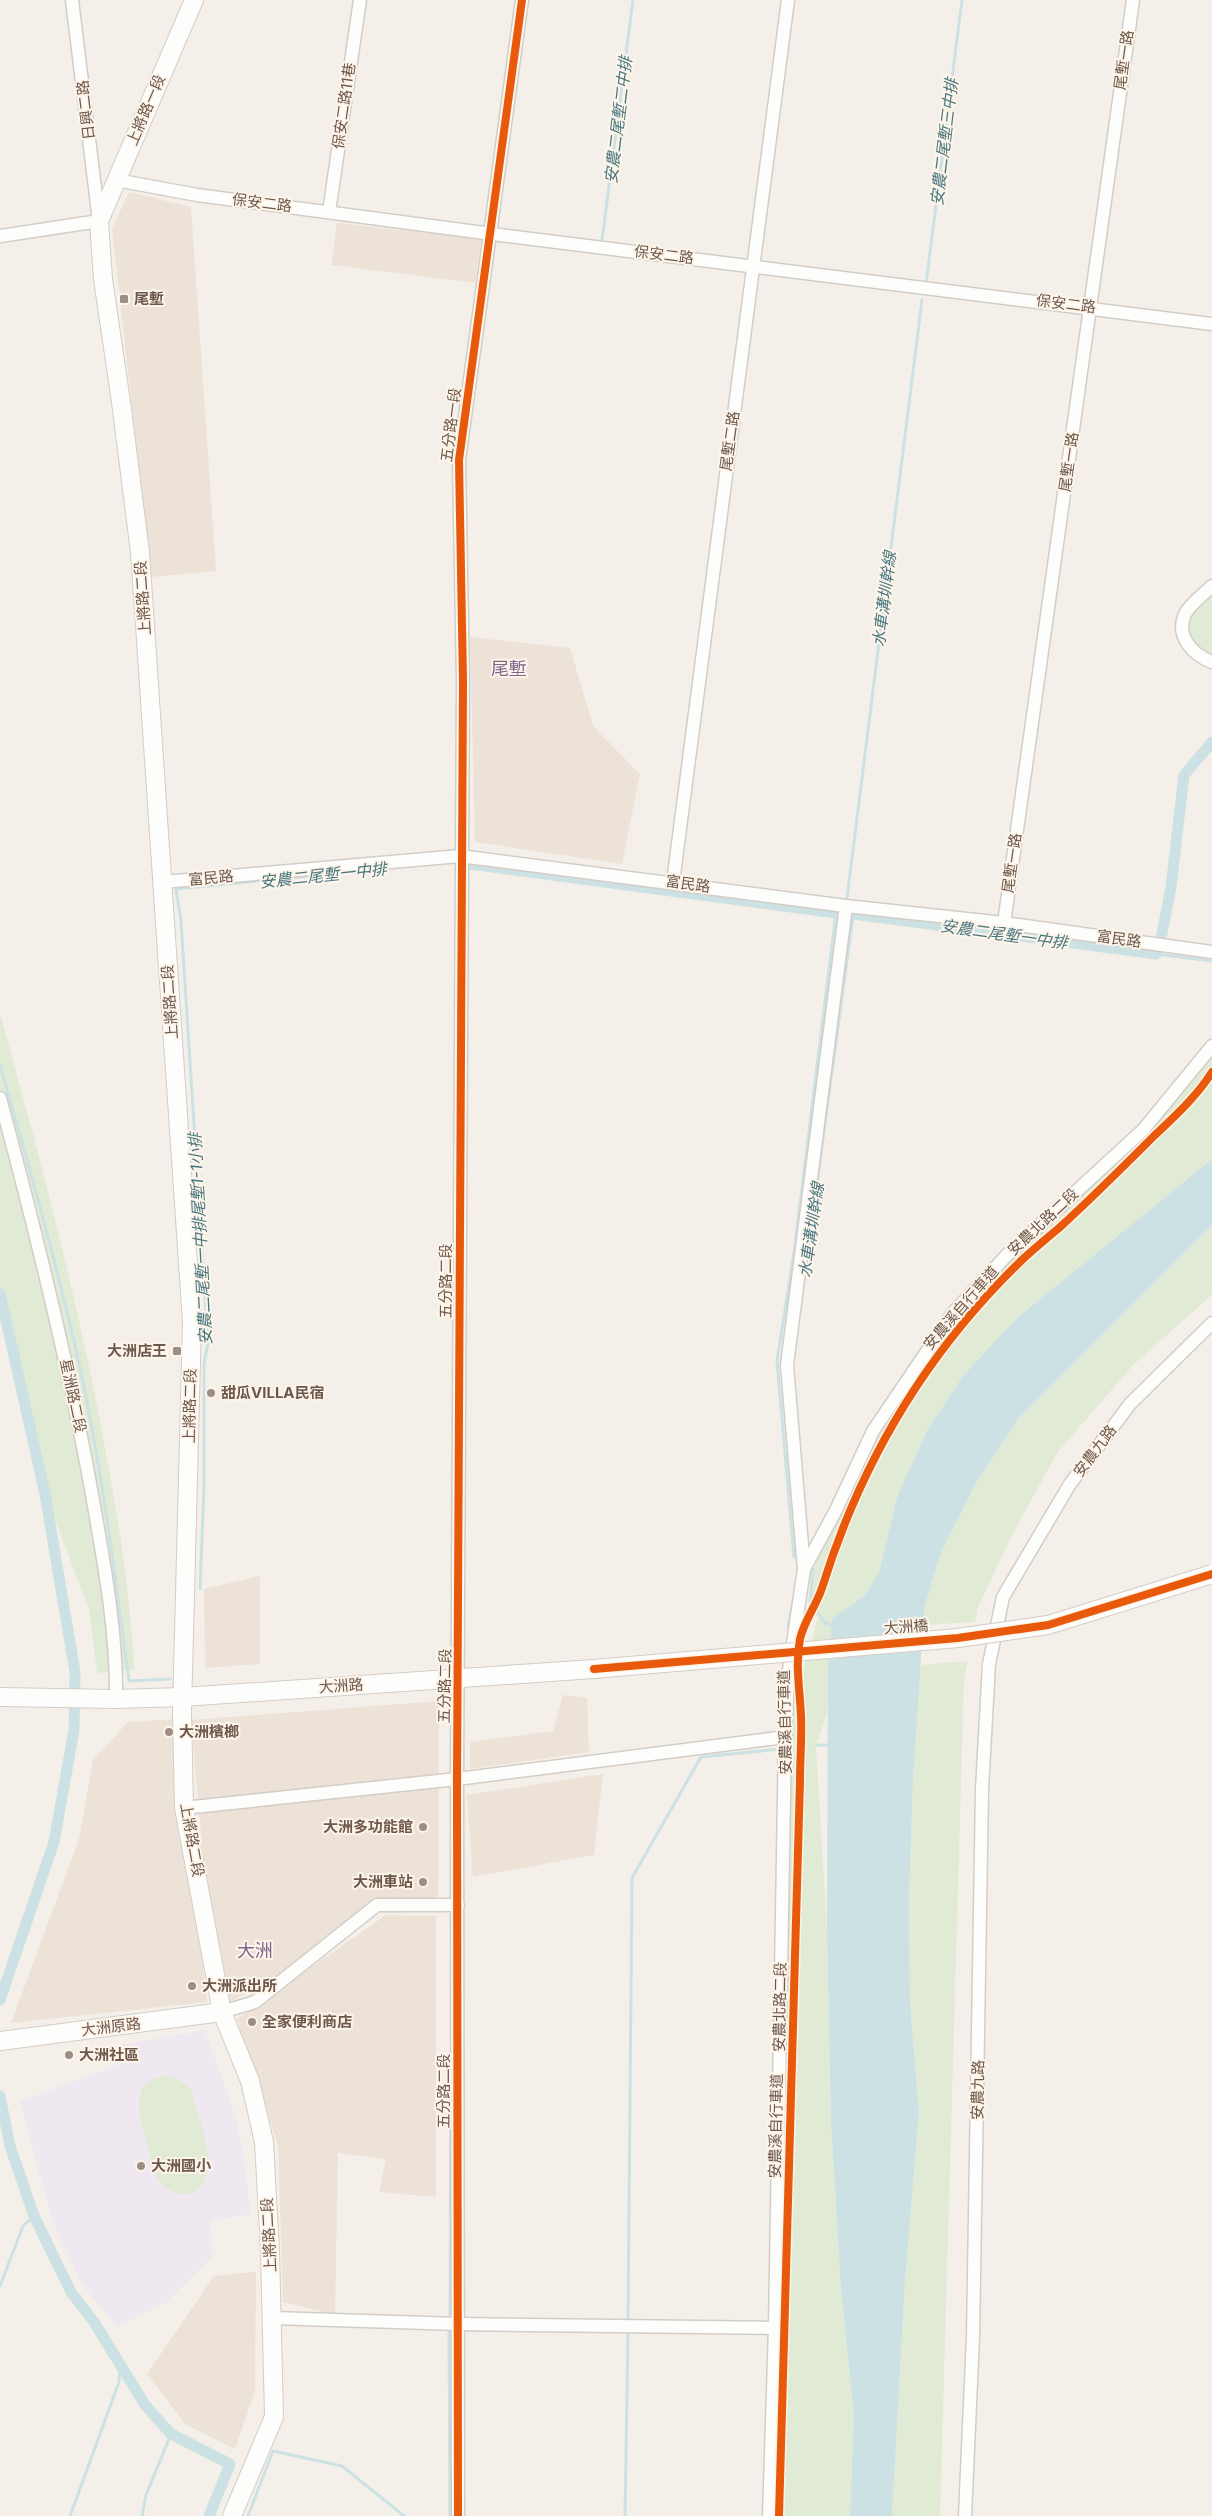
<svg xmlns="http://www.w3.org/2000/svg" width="1212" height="2516" viewBox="0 0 1212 2516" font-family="Inter,'Noto Sans TC',sans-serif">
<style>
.residential{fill:#ede2d7}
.education{fill:#f0e8f0}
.green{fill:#e1ead5}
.water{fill:#cce1e3}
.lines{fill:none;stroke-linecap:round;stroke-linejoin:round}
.stream{stroke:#cce1e3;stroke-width:3}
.canal{stroke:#cce1e3;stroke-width:11}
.street-casing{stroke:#d3cdc7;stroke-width:15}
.secondary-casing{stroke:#d3ccc6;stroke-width:20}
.street{stroke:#fdfdfc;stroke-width:12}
.secondary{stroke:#fdfdfc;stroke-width:18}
.secondary-bridge-casing{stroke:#d3ccc6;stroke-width:20;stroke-linecap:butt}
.secondary-bridge{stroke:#fdfdfc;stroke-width:18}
.cycleway-casing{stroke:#fdf5ea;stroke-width:11}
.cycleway{stroke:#e8590c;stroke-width:8}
.poi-dot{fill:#9d8d84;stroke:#fdf5ea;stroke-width:2}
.labels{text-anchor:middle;stroke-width:4;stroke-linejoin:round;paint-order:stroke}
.street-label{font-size:15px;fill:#6e584d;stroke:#fdf5ea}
.poi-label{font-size:15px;font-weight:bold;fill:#6e584d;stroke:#fdf5ea;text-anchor:start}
.water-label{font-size:16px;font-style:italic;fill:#497780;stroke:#fdf5ea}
.quarter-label{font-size:18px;fill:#7d658b;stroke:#fdf5ea}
</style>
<rect width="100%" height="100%" fill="#f4f0e9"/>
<g class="residential">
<polygon points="129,192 191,207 216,571 151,577 112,229"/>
<polygon points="337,223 481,239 475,283 331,265"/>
<polygon points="470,637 570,648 593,726 640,774 622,864 475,842"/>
<polygon points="260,1576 260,1664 205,1668 204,1589"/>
<polygon points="563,1695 587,1698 589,1752 470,1769 470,1742 553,1731"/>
<polygon points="439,1701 438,1899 369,1903 267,1983 229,2002 203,1856 191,1720"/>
<polygon points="175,1719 207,2002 11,2023 79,1839 93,1760 128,1722"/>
<polygon points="603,1774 594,1855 473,1877 467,1795"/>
<polygon points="386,1915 436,1916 436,2197 379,2192 386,2159 338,2153 335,2315 283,2302 278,2146 237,2019"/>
<polygon points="256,2272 255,2391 235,2449 185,2424 147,2374 214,2276"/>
</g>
<polygon class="education" points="205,2030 235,2114 243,2150 251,2214 210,2221 213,2256 164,2304 117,2327 82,2284 52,2221 20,2101 123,2063 120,2045"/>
<g class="green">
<polygon points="1212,586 1212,662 1187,646 1186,613"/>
<path d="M0,1013C40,1158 79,1304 106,1453C119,1525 131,1596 134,1669L97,1673L89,1609L45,1494L0,1294Z"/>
<polygon points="1212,1046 1212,1159 1017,1318 927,1431 897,1497 879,1573 864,1596 832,1619 827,1714 816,1746 827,1931 831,2123 841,2290 854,2416 850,2516 774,2516 787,2001 792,1693 804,1687 803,1672 818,1617 811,1613 812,1574 836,1510 873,1431 953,1313 1143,1130"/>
<polygon points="1212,1225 1212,1295 1134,1364 1057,1453 1012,1535 978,1607 975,1622 923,1625 924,1609 941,1552 976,1483 1018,1419"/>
<polygon points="968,1661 964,1679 940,2516 892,2516 905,2281 919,2112 910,2002 909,1899 913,1780 919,1665"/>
<path d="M166,2075L185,2083L191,2090C197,2115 228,2185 188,2194C180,2196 166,2190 160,2183C152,2174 151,2159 148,2147C141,2121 125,2082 166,2075Z"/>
</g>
<polygon class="water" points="1212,1159 1212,1225 1018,1419 976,1483 941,1552 924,1609 913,1780 909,1899 910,2002 919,2112 905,2281 892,2516 850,2516 854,2416 841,2290 831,2123 827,1931 828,1669 832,1619 864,1596 879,1573 897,1497 927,1431 963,1376 1017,1318"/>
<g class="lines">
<g class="stream">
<polyline points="602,240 633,0"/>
<polyline points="926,284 962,0"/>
<polyline points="847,898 922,300"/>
<polyline points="1156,954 1212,961"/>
<path d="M0,1065C27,1159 54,1254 76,1350C101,1459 114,1570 129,1681L170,1679"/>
<polyline points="807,1257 853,916"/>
<polyline points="794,1557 777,1361 794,1253 836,913"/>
<polyline points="200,1589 204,1488 204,1363 208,1343 181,921 176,889 370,870"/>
<polyline points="811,1604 810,1602 813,1569"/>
<polyline points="818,1613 825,1623 834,1626"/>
<polyline points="788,1626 793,1602"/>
<polyline points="816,1745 831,1745"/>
<polyline points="0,2286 23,2226 34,2216"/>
<polyline points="450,2320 451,2063"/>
<polyline points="628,2321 632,1878 701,1757 780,1749"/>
<polyline points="449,2327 450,2516"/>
<polyline points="70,2516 119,2382 120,2362"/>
<polyline points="142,2516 146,2495 171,2434"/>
<polyline points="248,2516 273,2451 342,2466 404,2516"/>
<polyline points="625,2516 628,2331"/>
</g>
<g class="canal">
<polyline points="470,864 836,913"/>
<polyline points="853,914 1156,954"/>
<polyline points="1161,939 1171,887 1184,775 1212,742"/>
<polyline points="0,1294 45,1494 75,1672 74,1730 54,1842 0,2000"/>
<polyline points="0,2096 10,2146 34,2216 71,2292 94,2322 145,2405 171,2434 230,2464 209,2516"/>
</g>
<defs>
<g id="street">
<polyline points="116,180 197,195 492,234 1212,324"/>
<polyline points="329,212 360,0"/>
<polyline points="0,236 99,221 72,0"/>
<path d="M1212,586C1204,594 1190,604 1185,614C1175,636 1193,655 1212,662"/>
<polyline points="163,882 460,856 846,906 1004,923 1212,952"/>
<polyline points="673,882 788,0"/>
<polyline points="1004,923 1133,0"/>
<path d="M0,1098C35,1228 67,1357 91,1489C103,1558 117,1629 116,1699"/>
<polyline points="804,1569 836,1510 873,1431 953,1313 1006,1256 1143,1130 1212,1046"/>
<polyline points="184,1808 457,1779 785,1737"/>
<polyline points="222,2012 255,2002 377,1905 458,1905"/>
<polyline points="273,2318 458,2324 775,2328"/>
<polyline points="458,2516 457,1779 463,681 459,460 522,0"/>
<polyline points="769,2516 775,2328 785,1737 788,1677 804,1569 787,1365 846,906"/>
<polyline points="965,2516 973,2337 982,1789 989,1664 1003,1597 1070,1484 1130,1404 1212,1323"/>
</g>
<g id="secondary">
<polyline points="194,0 99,221 103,279 121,402 140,552 192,1322 182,1711 184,1808 222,2012 250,2081 264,2142 270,2251 274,2417 232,2516"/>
<polyline points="0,1697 116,1699 183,1697 594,1669"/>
<polyline points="0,2041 222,2012"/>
</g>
</defs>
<use href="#street" class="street-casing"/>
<use href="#secondary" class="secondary-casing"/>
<use href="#street" class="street"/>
<use href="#secondary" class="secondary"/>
<defs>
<polyline id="secondary-bridge" points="594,1669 958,1638 1048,1625 1212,1574"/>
</defs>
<use href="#secondary-bridge" class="secondary-bridge-casing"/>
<use href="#secondary-bridge" class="secondary-bridge"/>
<defs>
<g id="cycleway">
<polyline points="594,1669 958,1638 1048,1625 1212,1574"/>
<polyline points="458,2516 457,1779 463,681 459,460 522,0"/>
<path d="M779,2516L800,1781C800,1759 802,1738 801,1716C800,1691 795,1665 800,1639C804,1621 816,1606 822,1588C861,1462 928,1350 1023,1259C1035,1248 1047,1238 1059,1228C1092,1198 1123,1167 1155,1135C1175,1116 1197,1096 1212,1072"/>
</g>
</defs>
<use href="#cycleway" class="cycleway-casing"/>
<use href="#cycleway" class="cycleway"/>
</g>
<g class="poi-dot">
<rect x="119" y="294" width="10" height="10" rx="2.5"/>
<rect x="172" y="1346" width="10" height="10" rx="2.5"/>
<circle cx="211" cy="1393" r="5"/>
<circle cx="169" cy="1732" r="5"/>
<circle cx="423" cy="1827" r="5"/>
<circle cx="423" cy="1882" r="5"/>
<circle cx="192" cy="1986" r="5"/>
<circle cx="252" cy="2022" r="5"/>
<circle cx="69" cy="2055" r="5"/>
<circle cx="141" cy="2166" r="5"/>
</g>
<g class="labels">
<g class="street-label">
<text transform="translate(1124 60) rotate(-82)" y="5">尾塹一路</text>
<text transform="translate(344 106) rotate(-82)" y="5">保安二路11巷</text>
<text transform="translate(86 110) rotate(-97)" y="5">日興二路</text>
<text transform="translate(146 110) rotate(-67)" y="5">上將路一段</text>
<text transform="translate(262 203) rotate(7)" y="5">保安二路</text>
<text transform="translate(664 255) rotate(7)" y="5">保安二路</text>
<text transform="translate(1066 304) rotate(7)" y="5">保安二路</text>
<text transform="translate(451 425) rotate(-83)" y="5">五分路一段</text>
<text transform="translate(730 441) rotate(-82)" y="5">尾塹二路</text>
<text transform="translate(1069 462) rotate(-82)" y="5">尾塹一路</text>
<text transform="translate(143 598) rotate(-94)" y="5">上將路二段</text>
<text transform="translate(1012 863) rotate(-82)" y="5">尾塹一路</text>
<text transform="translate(211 878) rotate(-5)" y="5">富民路</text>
<text transform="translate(688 884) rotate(8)" y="5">富民路</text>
<text transform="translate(1119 939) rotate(8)" y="5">富民路</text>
<text transform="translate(170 1002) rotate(-94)" y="5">上將路二段</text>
<text transform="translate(1043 1222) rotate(-43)" y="5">安農北路二段</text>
<text transform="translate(446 1281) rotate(-90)" y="5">五分路二段</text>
<text transform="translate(961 1308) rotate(-49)" y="5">安農溪自行車道</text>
<text transform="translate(73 1396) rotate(78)" y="5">星洲路二段</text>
<text transform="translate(190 1406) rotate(-89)" y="5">上將路二段</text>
<text transform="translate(1095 1451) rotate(-53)" y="5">安農九路</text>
<text transform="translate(906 1627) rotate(-4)" y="5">大洲橋</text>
<text transform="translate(341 1686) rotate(-4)" y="5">大洲路</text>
<text transform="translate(445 1686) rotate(-89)" y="5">五分路二段</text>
<text transform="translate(785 1722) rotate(-91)" y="5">安農溪自行車道</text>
<text transform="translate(192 1840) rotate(80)" y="5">上將路二段</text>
<text transform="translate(780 2007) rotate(-89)" y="5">安農北路二段</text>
<text transform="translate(111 2027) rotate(-7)" y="5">大洲原路</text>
<text transform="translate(978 2090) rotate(-89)" y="5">安農九路</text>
<text transform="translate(444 2091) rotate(-90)" y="5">五分路二段</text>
<text transform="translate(776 2126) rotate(-89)" y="5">安農溪自行車道</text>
<text transform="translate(269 2235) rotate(-93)" y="5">上將路二段</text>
</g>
<g class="poi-label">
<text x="134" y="304">尾塹</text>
<text x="167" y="1356" text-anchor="end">大洲店王</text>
<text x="221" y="1398">甜瓜VILLA民宿</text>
<text x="179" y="1737">大洲檳榔</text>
<text x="413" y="1832" text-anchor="end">大洲多功能館</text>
<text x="413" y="1887" text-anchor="end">大洲車站</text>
<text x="202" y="1991">大洲派出所</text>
<text x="262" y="2027">全家便利商店</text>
<text x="79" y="2060">大洲社區</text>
<text x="151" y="2171">大洲國小</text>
</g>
<g class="water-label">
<text transform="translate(618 120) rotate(-83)" y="6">安農二尾塹二中排</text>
<text transform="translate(944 142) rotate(-83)" y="6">安農二尾塹三中排</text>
<text transform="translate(884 599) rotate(-83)" y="6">水車溝圳幹線</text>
<text transform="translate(323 875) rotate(-6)" y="6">安農二尾塹一中排</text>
<text transform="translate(1004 934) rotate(8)" y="6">安農二尾塹一中排</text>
<text transform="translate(811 1230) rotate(-82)" y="6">水車溝圳幹線</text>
<text transform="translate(200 1239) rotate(-93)" y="6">安農二尾塹一中排尾塹1-1小排</text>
</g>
<g class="quarter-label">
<text x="509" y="675">尾塹</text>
<text x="255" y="1957">大洲</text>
</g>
</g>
</svg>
